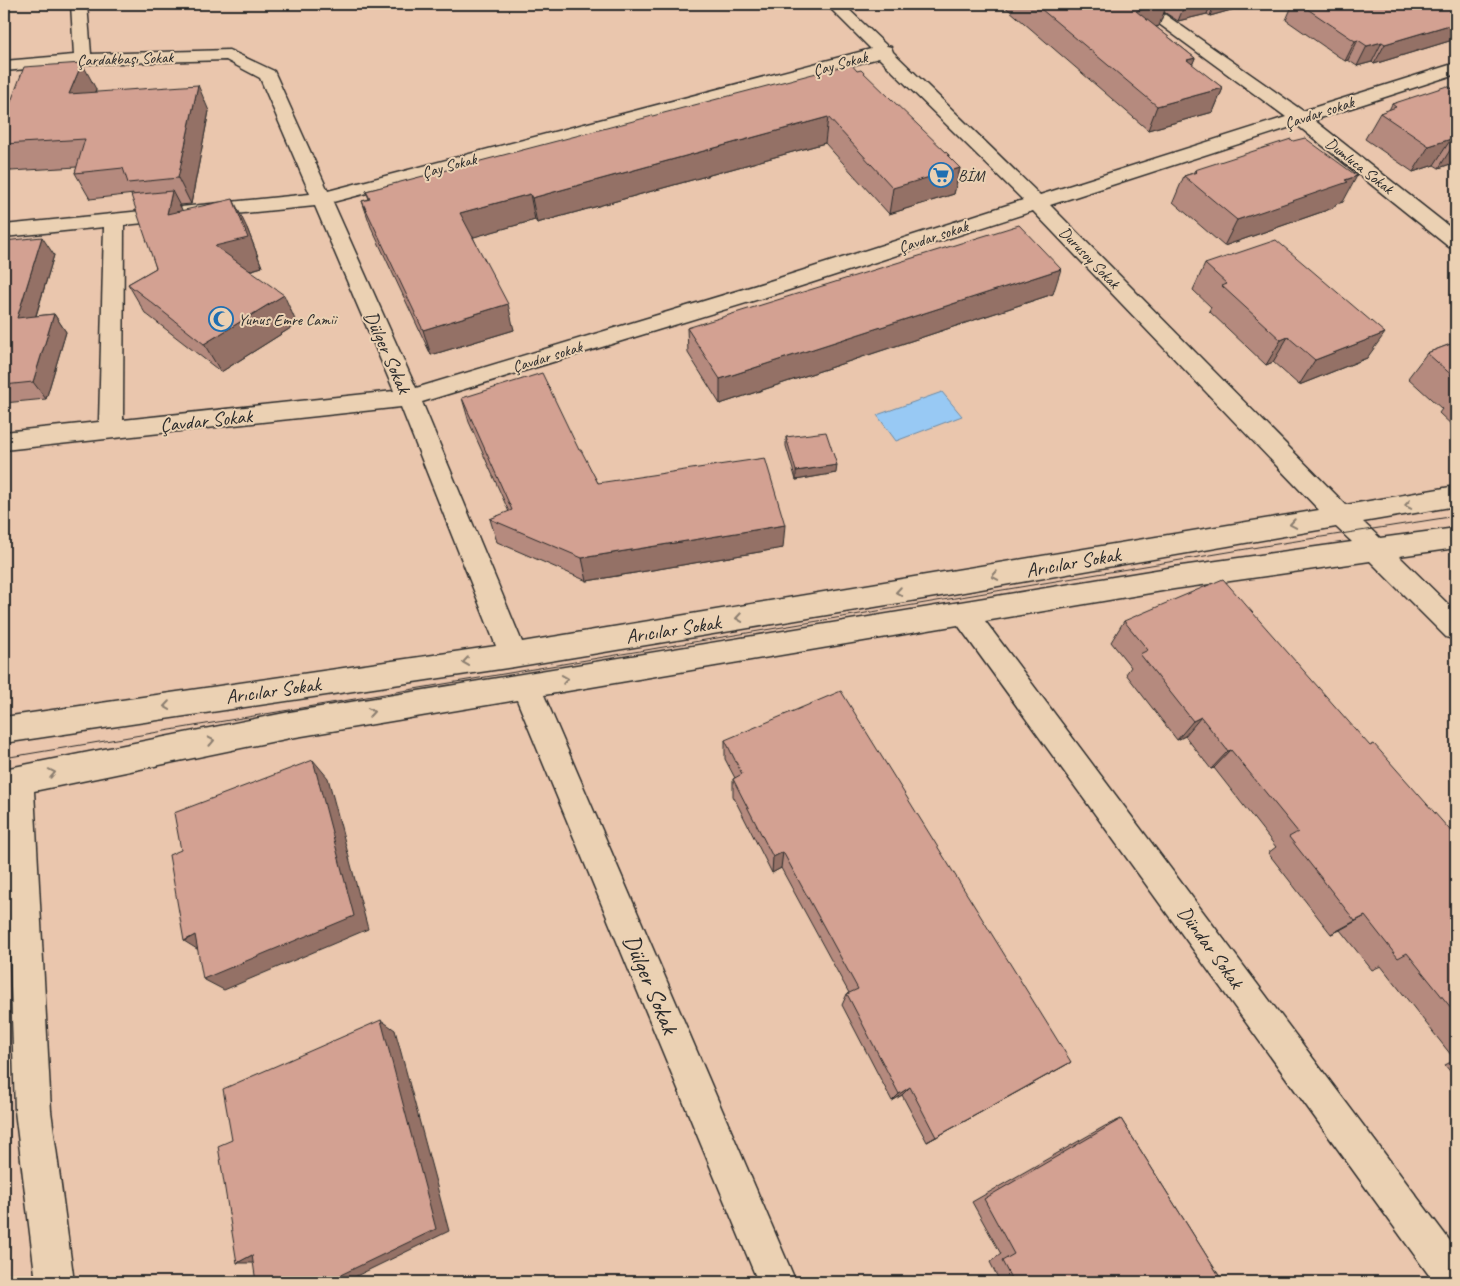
<svg xmlns="http://www.w3.org/2000/svg" width="1460" height="1286" viewBox="0 0 1460 1286" font-family="Caveat,sans-serif">
<style>
.water{fill:#98c9f4;stroke:#6c8aa4}
.lines{fill:none;stroke-linecap:round;stroke-linejoin:round}
.minor-casing{stroke:#2b2b2b;stroke-width:3}
.minor{fill:#ebd1b3;fill-rule:evenodd}
.tram{stroke:#2b2b2b;stroke-width:1}
.wall{fill:#b58a7e;stroke:#2b2b2b}
.shaded-wall{fill:#947166;stroke:#2b2b2b}
.building{fill:#d3a192;stroke:#2b2b2b}
.oneway{stroke:#8b7e6f}
.labels{text-anchor:middle;stroke-width:4;stroke-linejoin:round;paint-order:stroke}
.far-street-label{font-size:16px;fill:#2b2b2b;stroke:#ebd1b3}
.far-poi-label{font-size:16px;fill:#2b2b2b;stroke:#ebd1b3;text-anchor:start}
.street-label{font-size:20px;fill:#2b2b2b;stroke:#ebd1b3}
.near-street-label{font-size:24px;fill:#2b2b2b;stroke:#ebd1b3}
</style>
<rect width="100%" height="100%" fill="#eac6ad"/>
<filter id="ink" filterUnits="userSpaceOnUse"><feTurbulence type="fractalNoise" baseFrequency=".02" numOctaves="2"/><feDisplacementMap in="SourceGraphic" scale="10" xChannelSelector="R" yChannelSelector="G"/><feConvolveMatrix kernelMatrix="1 2 1 2 8 2 1 2 1" color-interpolation-filters="sRGB"/></filter>
<g filter="url(#ink)">
<polygon class="water" points="942,392 962,416 896,441 877,415"/>
<g class="lines">
<defs>
<path id="minor" d="M71,4H87L91,54L229,50L274,71L328,191L871,49L826,4H843L887,46L891,47L893,52L1040,195L1286,117L1132,4H1150L1303,111L1456,63V74L1314,120L1456,232V248L1449,247L1297,125L1050,205L1346,505L1456,486V506L1363,522L1380,538L1456,528V548L1399,556L1456,612V640L1446,637L1370,561L1174,589L985,621L1456,1249V1282H1434L958,625L544,695L796,1282H758L517,700L290,738L34,791L51,1111L74,1282H36L15,1111L4,769L290,712L1174,567L1352,542L1336,527L947,595L514,667L4,743V717L496,646L401,407L4,450V432L99,422L104,227L4,237V225L310,194L260,78L226,60L83,64L4,71V61L74,55ZM879,58L1023,200L773,280L416,388L333,202ZM315,206L394,391L123,420L124,225ZM1033,211L1319,510L522,642L422,402L789,290Z"/>
</defs>
<use href="#minor" class="minor-casing"/>
<use href="#minor" class="minor"/>
<polyline class="tram" points="4,758 1264,546 1456,516"/>
</g>
<g class="wall">
<polygon points="1002,4 1252,4 1210,16 1207,14 1178,21 1164,12 1159,26 1156,27 1195,58 1192,65 1223,88 1213,112 1148,130"/>
<polygon points="1293,4 1456,4 1456,39 1374,64 1372,62 1357,66 1348,60 1345,61 1286,20"/>
<polygon points="857,71 949,155 948,157 960,168 954,194 889,214 825,143 537,223 535,220 473,237 514,330 431,355 371,227 362,201 369,199 366,191"/>
<polygon points="1456,87 1456,162 1439,168 1434,165 1413,172 1365,139 1380,113 1389,110 1392,104"/>
<polygon points="96,89 95,92 209,111 191,204 180,205 182,211 247,228 262,267 249,271 297,324 221,372 145,313 128,284 156,268 134,194 90,199 75,173 77,167 11,171 4,159 4,120"/>
<polygon points="1195,170 1343,202 1336,204 1333,208 1224,246 1173,202 1184,176 1193,173"/>
<polygon points="4,241 54,255 36,316 54,314 66,332 46,399 4,403"/>
<polygon points="1205,264 1367,358 1299,385 1273,362 1266,365 1209,311 1211,307 1193,290"/>
<polygon points="1053,294 720,404 688,353 687,328"/>
<polygon points="1456,342 1456,429 1439,413 1442,409 1408,378 1427,353"/>
<polygon points="462,398 579,450 598,483 783,548 587,581 497,542 490,519 509,512 469,422"/>
<polygon points="786,437 836,473 796,480 786,446"/>
<polygon points="1124,621 1370,746 1456,837 1456,1079 1445,1065 1455,1060 1381,966 1372,970 1340,930 1331,934 1268,853 1276,847 1214,768 1211,769 1185,736 1177,740 1126,674 1131,667 1111,642"/>
<polygon points="725,740 1071,1062 927,1142 902,1095 892,1101 842,1005 847,994 849,993 781,868 772,873 733,796 733,779 735,778 725,759"/>
<polygon points="1121,1119 1223,1282 1000,1282 990,1262 1001,1254 972,1202 1105,1126"/>
</g>
<g class="shaded-wall">
<polygon points="1165,4 1167,4 1159,26 1128,35 1136,11"/>
<polygon points="1185,4 1211,4 1207,14 1178,21"/>
<polygon points="1214,4 1252,4 1210,16"/>
<polygon points="1456,23 1456,39 1374,64 1385,44"/>
<polygon points="1358,40 1348,60 1345,61 1355,41"/>
<polygon points="1382,42 1372,62 1357,66 1367,46"/>
<polygon points="1195,58 1185,82 1187,60"/>
<polygon points="82,63 96,89 84,119 69,94"/>
<polygon points="198,85 209,111 191,204 178,178"/>
<polygon points="1223,88 1213,112 1148,130 1157,106"/>
<polygon points="828,117 825,143 537,223 532,198"/>
<polygon points="1451,139 1434,165 1413,172 1429,146"/>
<polygon points="1455,142 1456,142 1456,162 1439,168"/>
<polygon points="947,155 949,155 945,173 960,168 954,194 889,214 893,188"/>
<polygon points="1357,176 1343,202 1336,204 1333,208 1224,246 1237,220"/>
<polygon points="172,191 188,221 167,214"/>
<polygon points="530,194 535,220 467,239 460,213"/>
<polygon points="233,199 247,228 262,267 230,276 215,246"/>
<polygon points="42,237 54,255 30,335 17,318"/>
<polygon points="1061,269 1053,294 720,404 720,379"/>
<polygon points="284,295 297,324 221,372 204,344"/>
<polygon points="508,304 514,330 431,355 423,330"/>
<polygon points="54,314 66,332 46,399 33,382"/>
<polygon points="1385,333 1367,358 1299,385 1315,360"/>
<polygon points="1288,337 1273,362 1266,365 1281,340"/>
<polygon points="837,465 836,473 796,480 796,471"/>
<polygon points="785,525 783,548 587,581 582,558"/>
<polygon points="1201,717 1185,736 1177,740 1193,721"/>
<polygon points="1231,750 1214,768 1211,769 1228,751"/>
<polygon points="313,760 328,778 368,929 224,990 203,979"/>
<polygon points="783,852 781,868 772,873 773,857"/>
<polygon points="1365,916 1340,930 1331,934 1355,921"/>
<polygon points="195,935 205,954 184,941"/>
<polygon points="381,1020 395,1030 449,1231 344,1282 326,1282"/>
<polygon points="1071,1062 1057,1070 927,1142"/>
<polygon points="910,1087 902,1095 892,1101 899,1094"/>
<polygon points="252,1255 260,1263 237,1263"/>
</g>
<g class="building">
<polygon points="1035,4 1165,4 1136,11 1195,58 1187,60 1223,88 1157,106"/>
<polygon points="1300,4 1456,4 1456,23 1385,44 1382,42 1367,46 1358,40 1355,41"/>
<polygon points="82,63 69,94 198,85 178,178 128,183 123,168 75,173 85,139 4,144 4,120 24,67"/>
<polygon points="851,64 857,71 861,70 949,155 947,155 960,168 893,188 828,117 532,198 530,194 460,213 508,304 423,330 362,201 370,199 366,191"/>
<polygon points="1447,86 1452,89 1456,87 1456,142 1455,142 1451,139 1429,146 1380,113 1396,107 1392,104"/>
<polygon points="1305,138 1357,176 1345,180 1348,182 1237,220 1184,176 1197,172 1195,170 1291,139 1293,141"/>
<polygon points="172,191 167,214 233,199 248,238 215,246 284,295 204,344 128,284 156,268 131,195"/>
<polygon points="1019,225 1061,269 720,379 687,328"/>
<polygon points="42,237 17,318 54,314 33,382 4,385 4,241"/>
<polygon points="1276,240 1385,333 1315,360 1288,337 1281,340 1222,286 1227,284 1205,264"/>
<polygon points="1456,342 1456,379 1427,353"/>
<polygon points="542,373 579,450 581,450 598,483 765,458 785,525 582,558 490,519 512,510 462,398"/>
<polygon points="826,432 837,465 796,471 786,437"/>
<polygon points="1223,579 1370,746 1374,744 1456,837 1456,1014 1407,953 1398,958 1365,916 1355,921 1289,837 1298,832 1231,750 1228,751 1201,717 1193,721 1140,654 1148,650 1124,621"/>
<polygon points="841,691 1071,1062 936,1137 910,1087 899,1094 847,994 858,989 783,852 773,857 733,779 742,774 725,740"/>
<polygon points="313,760 354,916 203,979 195,935 184,941 169,855 181,850 174,813"/>
<polygon points="381,1020 436,1229 326,1282 256,1282 252,1255 237,1263 218,1146 232,1140 223,1089"/>
<polygon points="1121,1119 1223,1282 1013,1282 1002,1261 1014,1254 984,1199"/>
</g>
<defs><path id="oneway-chevron" d="M-2-3.5L2.5 0L-2 3.5" fill="none" stroke-width="1.6" stroke-linecap="round" stroke-linejoin="round" transform="scale(1.25)"/></defs>
<g class="oneway">
<use href="#oneway-chevron" transform="translate(1408 505) rotate(170)"/>
<use href="#oneway-chevron" transform="translate(1293 524) rotate(170)"/>
<use href="#oneway-chevron" transform="translate(995 576) rotate(170)"/>
<use href="#oneway-chevron" transform="translate(899 592) rotate(171)"/>
<use href="#oneway-chevron" transform="translate(739 618) rotate(171)"/>
<use href="#oneway-chevron" transform="translate(466 662) rotate(172)"/>
<use href="#oneway-chevron" transform="translate(565 679) rotate(-9)"/>
<use href="#oneway-chevron" transform="translate(167 706) rotate(172)"/>
<use href="#oneway-chevron" transform="translate(371 712) rotate(-9)"/>
<use href="#oneway-chevron" transform="translate(211 741) rotate(-11)"/>
<use href="#oneway-chevron" transform="translate(52 773) rotate(-11)"/>
</g>
</g>
<defs>
<symbol id="supermarket-ring" viewBox="-11 -11 22 22"><circle r="9.5" fill="#ebd1b3" stroke="#1f6fb2" stroke-width="1.5"/><path d="M-6-5.5h2.5l.6 2H6L4.5 2H-2.5L-4.4-4H-6ZM-1.5 3.2a1.3 1.3 0 1 0 .1 0ZM3 3.2a1.3 1.3 0 1 0 .1 0Z" fill="#1f6fb2"/></symbol>
<symbol id="mosque-ring" viewBox="-11 -11 22 22"><circle r="9.5" fill="#ebd1b3" stroke="#1f6fb2" stroke-width="1.5"/><path d="M3.5-4.9A6 6 0 1 0 3.5 4.9A5 5 0 1 1 3.5-4.9Z" fill="#1f6fb2"/></symbol>
</defs>
<g fill-rule="evenodd">
<use href="#supermarket-ring" x="927" y="161" width="28" height="28"/>
<use href="#mosque-ring" x="207" y="305" width="28" height="28"/>
</g>
<g class="labels">
<g class="far-street-label">
<text transform="translate(125 58) rotate(-2)" y="6">Çardakbaşı Sokak</text>
<text transform="translate(840 63) rotate(-15)" y="6">Çay Sokak</text>
<text transform="translate(1319 112) rotate(-18)" y="6">Çavdar sokak</text>
<text transform="translate(449 165) rotate(-15)" y="6">Çay Sokak</text>
<text transform="translate(1360 165) rotate(38)" y="6">Dumluca Sokak</text>
<text transform="translate(933 236) rotate(-18)" y="6">Çavdar sokak</text>
<text transform="translate(1090 257) rotate(46)" y="6">Durusoy Sokak</text>
<text transform="translate(547 356) rotate(-17)" y="6">Çavdar sokak</text>
</g>
<g class="far-poi-label">
<text x="958" y="181">BİM</text>
<text x="238" y="325">Yunus Emre Camii</text>
</g>
<g class="street-label">
<text transform="translate(388 352) rotate(66)" y="7">Dülger Sokak</text>
<text transform="translate(206 420) rotate(-6)" y="7">Çavdar Sokak</text>
<text transform="translate(1073 562) rotate(-10)" y="7">Arıcılar Sokak</text>
<text transform="translate(673 629) rotate(-9)" y="7">Arıcılar Sokak</text>
<text transform="translate(273 690) rotate(-8)" y="7">Arıcılar Sokak</text>
<text transform="translate(1211 947) rotate(54)" y="7">Dündar Sokak</text>
</g>
<g class="near-street-label">
<text transform="translate(651 984) rotate(67)" y="8">Dülger Sokak</text>
</g>
</g>
<rect width="1460" height="1286" fill="none" stroke="#ebd1b3" stroke-width="20"/>
<rect x="10" y="10" width="1440" height="1266" fill="none" stroke="#2b2b2b" stroke-width="2" filter="url(#ink)"/>
</svg>
